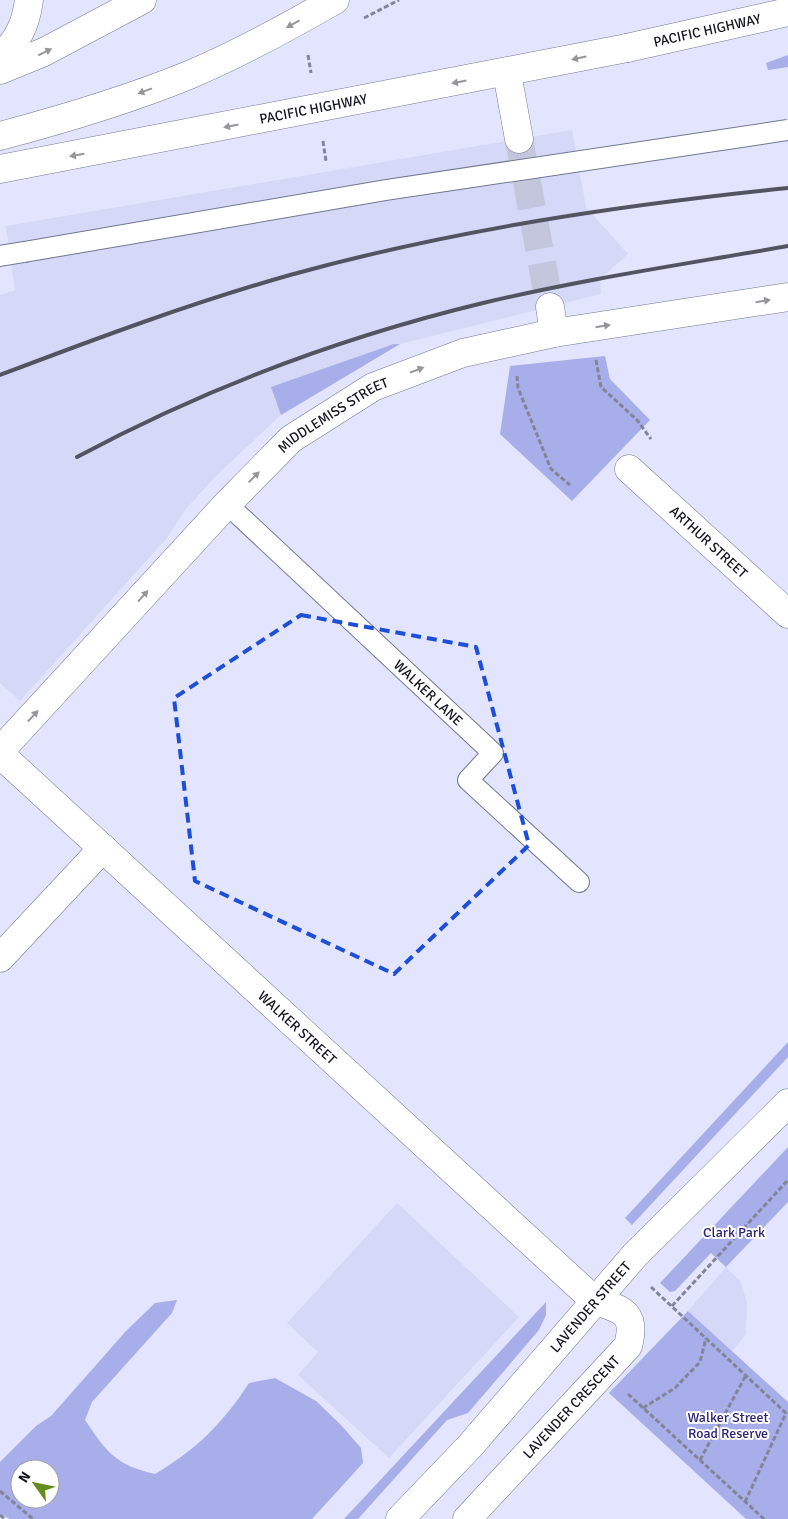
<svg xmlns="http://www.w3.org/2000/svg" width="788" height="1519" viewBox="0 0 788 1519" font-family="Signika,sans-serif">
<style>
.built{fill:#d5d9f7}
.green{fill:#a8aeea;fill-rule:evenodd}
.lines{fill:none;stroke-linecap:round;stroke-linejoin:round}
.minor-tunnel{stroke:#c3c6dc;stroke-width:28;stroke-dasharray:28 14;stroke-linecap:butt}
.service-casing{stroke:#737691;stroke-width:22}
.minor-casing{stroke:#737691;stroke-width:29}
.tertiary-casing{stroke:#737691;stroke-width:29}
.primary-casing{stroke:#737691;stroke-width:29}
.motorway-casing{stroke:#737691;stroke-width:29}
.path{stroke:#838597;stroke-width:3;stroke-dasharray:5 2.5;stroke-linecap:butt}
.service{stroke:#fff;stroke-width:20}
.minor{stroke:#fff;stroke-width:28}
.tertiary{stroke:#fff;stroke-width:28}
.primary{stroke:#fff;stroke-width:28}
.motorway{stroke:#fff;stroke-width:28}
.rail{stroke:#525462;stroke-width:4}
.service-bridge-casing{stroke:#737691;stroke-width:22;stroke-linecap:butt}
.service-bridge{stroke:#fff;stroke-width:20}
.oneway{fill:#95959a}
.marked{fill:none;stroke:#1d4ed8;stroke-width:4;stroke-dasharray:10 6;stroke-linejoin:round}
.labels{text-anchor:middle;stroke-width:4;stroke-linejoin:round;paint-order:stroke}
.street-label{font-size:14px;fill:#13141e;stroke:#fff}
.park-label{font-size:14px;fill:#2a2472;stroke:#fff}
</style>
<rect width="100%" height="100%" fill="#e2e5fd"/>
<g class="built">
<polygon points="572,130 586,207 628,254 600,279 601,294 400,344 281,415 219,473 186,509 166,539 20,701 0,683 0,295 15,290 6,226"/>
<polygon points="397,1203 519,1317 389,1458 298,1375 318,1352 287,1323"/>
<polygon points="726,1267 740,1281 747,1302 746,1334 732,1351 688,1311"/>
</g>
<g class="green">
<polygon points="788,55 788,67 768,70 766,63"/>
<polygon points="394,344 400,344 281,415 271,387"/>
<polygon points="605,356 610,379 650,420 572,501 500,434 510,366"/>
<polygon points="788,1042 788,1057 632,1225 625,1218"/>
<polygon points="788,1147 788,1202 726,1267 711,1253 675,1291 670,1292 660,1283"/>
<path d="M177,1300L172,1313L92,1402L85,1420C106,1451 115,1465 155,1474C196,1450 223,1423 249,1383L275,1378L316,1401L341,1425L361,1448L363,1463L312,1519H10L0,1514V1462L36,1426L51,1416L126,1331L155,1303ZM20,1469H50V1499H20Z"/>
<polygon points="546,1302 546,1315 539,1330 468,1413 447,1420 358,1519 344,1519"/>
<polygon points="688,1311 788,1402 788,1519 746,1519 609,1393"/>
</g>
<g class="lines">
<polyline class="minor-tunnel" points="519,139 550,307"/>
<defs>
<g id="service">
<polyline points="0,256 24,252"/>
<path id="s1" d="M227,504L493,753L468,780L579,882"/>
</g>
<g id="minor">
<polyline points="507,73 519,139"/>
<polyline points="550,307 554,333"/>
<path id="s2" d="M629,469L788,614"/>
<path id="s3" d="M0,751L227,504L291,439L373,387L463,353L554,333L788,297"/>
<path id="s4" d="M0,754L594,1300C622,1310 637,1312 628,1346L467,1519"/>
<polyline points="0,958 103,848"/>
</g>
<g id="tertiary">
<path id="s5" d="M400,1519L470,1446L635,1255L788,1103"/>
</g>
<g id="primary">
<path d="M0,57C18,41 26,24 29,0"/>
<polyline points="0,70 44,52 142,0"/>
<path d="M0,136C64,119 128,100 189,75C239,54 288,27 335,0"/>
<path id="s6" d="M0,169L627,48"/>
</g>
<g id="motorway">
<path id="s7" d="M627,48L788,12"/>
</g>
</defs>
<use href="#service" class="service-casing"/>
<use href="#minor" class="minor-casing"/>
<use href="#tertiary" class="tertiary-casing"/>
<use href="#primary" class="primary-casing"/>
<use href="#motorway" class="motorway-casing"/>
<g class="path">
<polyline points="364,18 399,0"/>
<polyline points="308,55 311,73"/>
<polyline points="323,141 326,161"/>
<polyline points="596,360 601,387 637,420 651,439"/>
<polyline points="517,376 518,388 551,469 570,485"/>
<polyline points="651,1287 788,1415"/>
<polyline points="672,1306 788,1180"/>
<polyline points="628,1394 764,1519"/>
<polyline points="643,1408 675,1388 700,1362 706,1338"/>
<polyline points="700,1460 746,1375"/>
<polyline points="0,1491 33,1519"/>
<polyline points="745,1502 786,1413"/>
<polyline points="0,1515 5,1519"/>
</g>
<use href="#service" class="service"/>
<use href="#minor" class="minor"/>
<use href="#tertiary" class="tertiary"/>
<use href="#primary" class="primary"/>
<use href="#motorway" class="motorway"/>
<g class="rail">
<path d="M0,375C95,339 191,303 290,275C452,230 621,205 788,188"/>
<path d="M77,457C204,389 342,337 483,303C583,279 686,264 788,246"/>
</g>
<defs>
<polyline id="service-bridge" points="24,252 386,190 788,130"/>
</defs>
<use href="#service-bridge" class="service-bridge-casing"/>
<use href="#service-bridge" class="service-bridge"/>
</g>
<defs><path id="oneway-solid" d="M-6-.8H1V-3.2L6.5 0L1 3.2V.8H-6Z" transform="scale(1.25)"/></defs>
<g class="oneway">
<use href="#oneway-solid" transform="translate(293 24) rotate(151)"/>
<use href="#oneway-solid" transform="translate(45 52) rotate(-26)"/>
<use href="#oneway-solid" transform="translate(579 58) rotate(168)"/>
<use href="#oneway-solid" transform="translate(459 82) rotate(169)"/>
<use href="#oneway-solid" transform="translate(145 91) rotate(160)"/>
<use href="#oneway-solid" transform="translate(231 126) rotate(169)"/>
<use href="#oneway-solid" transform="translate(77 155) rotate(170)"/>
<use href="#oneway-solid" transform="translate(763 301) rotate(-9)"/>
<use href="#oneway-solid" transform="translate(603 326) rotate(-9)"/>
<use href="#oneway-solid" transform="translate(417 370) rotate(-21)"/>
<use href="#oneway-solid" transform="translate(254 477) rotate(-45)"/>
<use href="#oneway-solid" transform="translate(143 596) rotate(-48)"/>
<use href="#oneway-solid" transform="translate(33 716) rotate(-47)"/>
</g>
<path class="marked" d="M301,615L476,647L529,845L394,974L195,881L174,698Z"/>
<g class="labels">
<g class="street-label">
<text dy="5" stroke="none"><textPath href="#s7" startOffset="82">PACIFIC HIGHWAY</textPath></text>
<text dy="5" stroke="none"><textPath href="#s6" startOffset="319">PACIFIC HIGHWAY</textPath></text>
<text dy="5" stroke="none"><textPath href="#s3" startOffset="475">MIDDLEMISS STREET</textPath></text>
<text dy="5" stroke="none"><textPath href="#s2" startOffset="108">ARTHUR STREET</textPath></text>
<text dy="5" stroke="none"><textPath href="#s1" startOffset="276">WALKER LANE</textPath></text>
<text dy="5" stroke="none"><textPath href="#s4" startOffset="404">WALKER STREET</textPath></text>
<text dy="5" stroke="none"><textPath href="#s5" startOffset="285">LAVENDER STREET</textPath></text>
<text transform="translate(571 1407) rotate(-47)" y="5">LAVENDER CRESCENT</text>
</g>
<g class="park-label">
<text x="734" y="1237">Clark Park</text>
<text x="728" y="1422">Walker Street<tspan x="728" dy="16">Road Reserve</tspan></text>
</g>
</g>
<g transform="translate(35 1484) rotate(303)"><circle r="24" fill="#ffffff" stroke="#a1a1a5"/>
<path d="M0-4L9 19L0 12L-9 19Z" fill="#618d1e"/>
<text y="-8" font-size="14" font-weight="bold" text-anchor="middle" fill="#13141e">N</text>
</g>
</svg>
